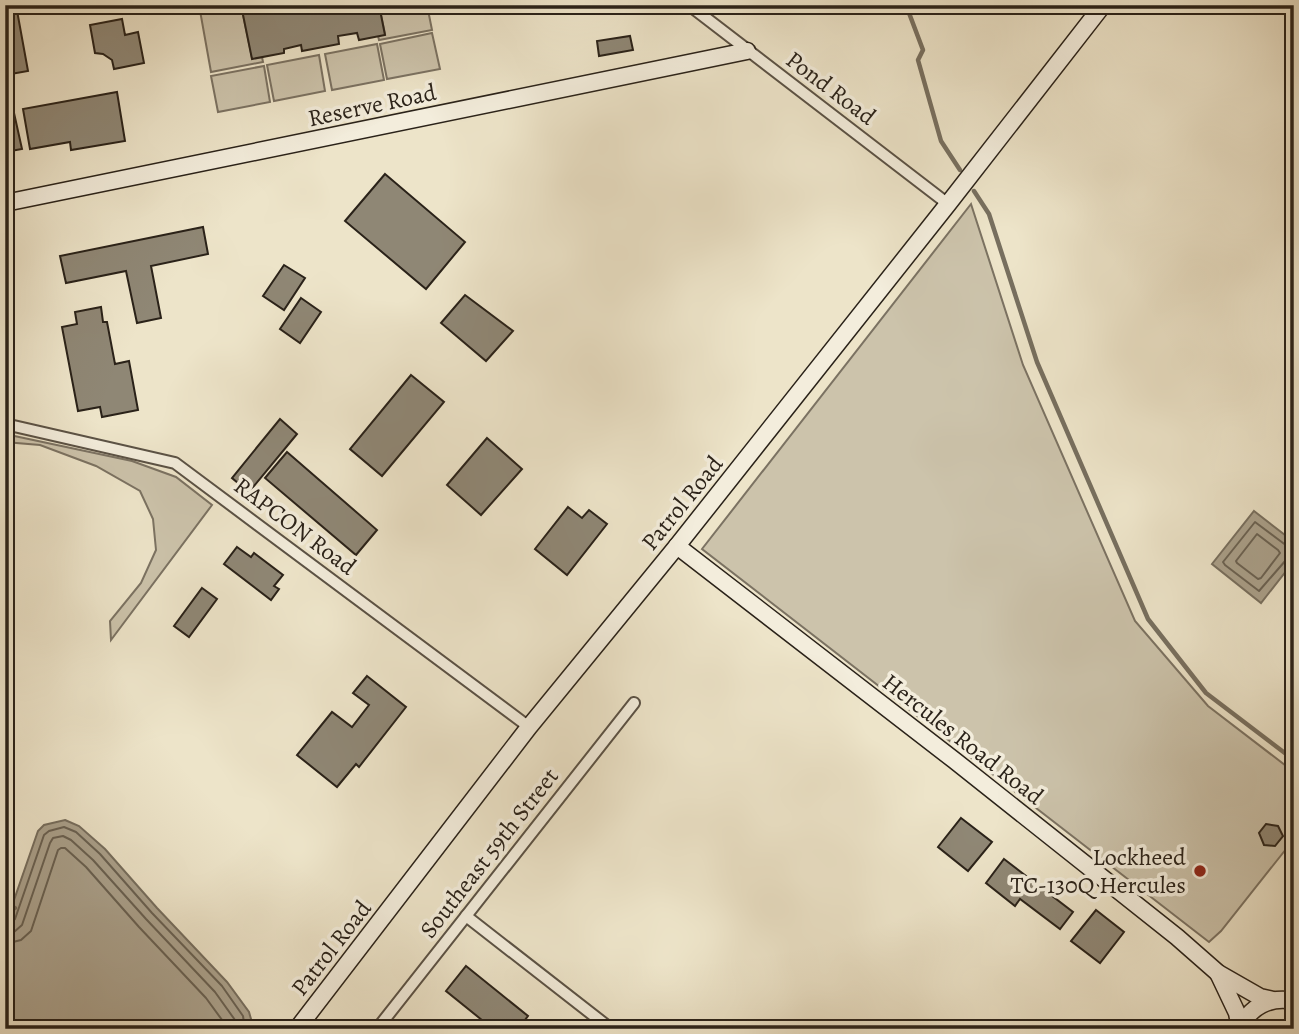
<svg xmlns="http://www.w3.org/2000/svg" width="1299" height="1034" viewBox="0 0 1299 1034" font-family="Alegreya,serif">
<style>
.green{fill:#ccc3ab;stroke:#7b7262;stroke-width:2}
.water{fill:#aba28d;stroke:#776f5f;stroke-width:2}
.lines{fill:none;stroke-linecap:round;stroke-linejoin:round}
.shore{stroke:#6a6253;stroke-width:2}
.stream{stroke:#776f5f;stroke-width:4.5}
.building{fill:#8f8775;stroke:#2a2219;stroke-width:2}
.street-casing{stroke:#5b5245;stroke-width:14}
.secondary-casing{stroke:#2a2219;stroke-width:19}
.street{stroke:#f3eddc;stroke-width:10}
.secondary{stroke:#f3eddc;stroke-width:16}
.poi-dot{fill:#8f2418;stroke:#f3eddc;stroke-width:2.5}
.labels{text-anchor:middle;stroke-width:7;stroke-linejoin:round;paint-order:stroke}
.street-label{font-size:24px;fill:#2a2219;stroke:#f3eddc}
.poi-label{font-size:24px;fill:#2a2219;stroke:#f3eddc;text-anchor:end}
</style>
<rect width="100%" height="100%" fill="#ede4c9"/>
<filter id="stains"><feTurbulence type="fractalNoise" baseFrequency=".00286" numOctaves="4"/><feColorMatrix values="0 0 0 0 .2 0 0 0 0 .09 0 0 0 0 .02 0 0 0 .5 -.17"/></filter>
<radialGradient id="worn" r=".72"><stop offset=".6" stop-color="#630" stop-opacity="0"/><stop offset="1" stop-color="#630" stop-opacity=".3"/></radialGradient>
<g class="green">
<polygon points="199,5 241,5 252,58 262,57 263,62 211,72"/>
<polygon points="379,5 427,5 432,30 379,40 378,36 385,34"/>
<polygon points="432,33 440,69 387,79 380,44"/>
<polygon points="377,44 384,80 332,90 325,54"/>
<polygon points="319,55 325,91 274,101 267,65"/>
<polygon points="264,66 270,102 218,112 211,76"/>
<polygon points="971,204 1023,365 1135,621 1208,706 1294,772 1294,839 1221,931 1209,942 702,549"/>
<polygon points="5,434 132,461 176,477 212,505 111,640 110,621 141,583 156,550 153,519 140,491 96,466 40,445 5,442"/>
</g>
<g class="water">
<polygon points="1254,511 1294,542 1294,561 1261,603 1212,564"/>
<polygon points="65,820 79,826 105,849 157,908 227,982 249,1012 251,1019 251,1029 16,1029 5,1021 5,926 38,831 44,825"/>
</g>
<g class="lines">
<g class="shore">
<polygon points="1257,534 1278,550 1280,553 1261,578 1258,579 1237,563 1236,561"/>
<polyline points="1294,547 1287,546 1255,522 1223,562 1225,565 1259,591 1286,560 1294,558"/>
<polyline points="5,924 11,923 15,919 44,835 49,831 64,827 76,832 100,854 152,913 222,986 243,1016 245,1029"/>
<polyline points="5,933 14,932 22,925 50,843 53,838 63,836 71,840 93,860 146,919 215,992 235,1020 236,1029"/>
<polyline points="5,944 21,940 31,931 58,850 61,848 65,848 86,867 139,927 206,998 225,1024 225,1029"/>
</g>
<g class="stream">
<polyline points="906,5 923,50 918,60 941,141 960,170"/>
<polyline points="974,191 989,214 1037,362 1148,619 1206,693 1294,760"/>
<polyline points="5,904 15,908"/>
</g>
</g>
<g class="building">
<polygon points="5,5 16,5 28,71 5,75"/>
<polygon points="241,5 379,5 385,35 359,40 357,33 338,36 339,44 302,51 301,45 284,49 284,53 252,59"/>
<polygon points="122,19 125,35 138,32 144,63 114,69 112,60 103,54 95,53 90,25"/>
<polygon points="630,36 633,50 599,56 597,41"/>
<polygon points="117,92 125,141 71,150 70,142 30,149 23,109"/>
<polygon points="10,95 22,149 5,152 5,96"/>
<polygon points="385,174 465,242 426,289 345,221"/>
<polygon points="203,227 208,254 151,266 161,318 137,323 126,271 66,283 60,256"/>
<polygon points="284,265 305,278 284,310 263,296"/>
<polygon points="465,295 513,331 486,361 441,323"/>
<polygon points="301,298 321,312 300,343 280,329"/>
<polygon points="101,307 103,322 107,322 115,364 129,361 138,410 102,417 100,407 78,411 62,327 77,324 75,312"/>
<polygon points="411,375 444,402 382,476 350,449"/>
<polygon points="280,419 297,434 249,492 232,478"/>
<polygon points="487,438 522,469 481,515 447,485"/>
<polygon points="287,452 377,530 356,555 265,478"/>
<polygon points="568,507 582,518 589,510 607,524 567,575 535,549"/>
<polygon points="237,547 251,557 254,553 283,575 274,586 279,589 271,600 224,564"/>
<polygon points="202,588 217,599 189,637 174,626"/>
<polygon points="367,676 406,707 359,767 356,764 337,787 297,755 332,712 352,727 369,705 353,693"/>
<polygon points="961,818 992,842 968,871 938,847"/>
<polygon points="1266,824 1278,826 1283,836 1275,846 1264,845 1259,833"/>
<polygon points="1004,859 1073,912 1060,929 1020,899 1015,906 986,883"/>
<polygon points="1096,910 1124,932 1100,963 1071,941"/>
<polygon points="466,966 528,1016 518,1029 493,1029 446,991"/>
</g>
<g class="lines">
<defs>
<g id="street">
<polyline points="689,5 948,204"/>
<polyline points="5,424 175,463 529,727"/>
<polyline points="466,916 611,1029"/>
<polyline points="377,1029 634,703"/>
</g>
<g id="secondary">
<polyline points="5,203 747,51"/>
<polyline points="677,546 954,760 1177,937 1218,973 1260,997 1273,1000"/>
<polyline points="1218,973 1237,1013 1240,1029"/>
<polyline points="297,1029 529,727 677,546 948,204 1103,5"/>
<path d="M1240,1029C1249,1007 1270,996 1294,1001"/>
</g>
</defs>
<use href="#street" class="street-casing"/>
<use href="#secondary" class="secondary-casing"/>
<use href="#street" class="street"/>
<use href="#secondary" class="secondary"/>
</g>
<circle class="poi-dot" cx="1200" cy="871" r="7"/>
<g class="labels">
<g class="street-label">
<text transform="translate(831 88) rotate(37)" y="8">Pond Road</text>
<text transform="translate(372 105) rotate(-12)" y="8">Reserve Road</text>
<text transform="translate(682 503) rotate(-51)" y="8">Patrol Road</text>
<text transform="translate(295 526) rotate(37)" y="8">RAPCON Road</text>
<text transform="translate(963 739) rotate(38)" y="8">Hercules Road Road</text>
<text transform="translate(489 853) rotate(-52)" y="8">Southeast 59th Street</text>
<text transform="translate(331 948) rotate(-52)" y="8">Patrol Road</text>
</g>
<g class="poi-label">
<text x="1186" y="865">Lockheed<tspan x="1186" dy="28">TC-130Q Hercules</tspan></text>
</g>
</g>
<rect width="1299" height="1034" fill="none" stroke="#ede4c9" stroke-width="28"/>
<rect x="7" y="7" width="1285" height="1020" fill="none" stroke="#2a2219" stroke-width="3.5"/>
<rect x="14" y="14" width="1271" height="1006" fill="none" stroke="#2a2219" stroke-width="2"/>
<rect width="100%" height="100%" filter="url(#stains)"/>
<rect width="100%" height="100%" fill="url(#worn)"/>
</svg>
